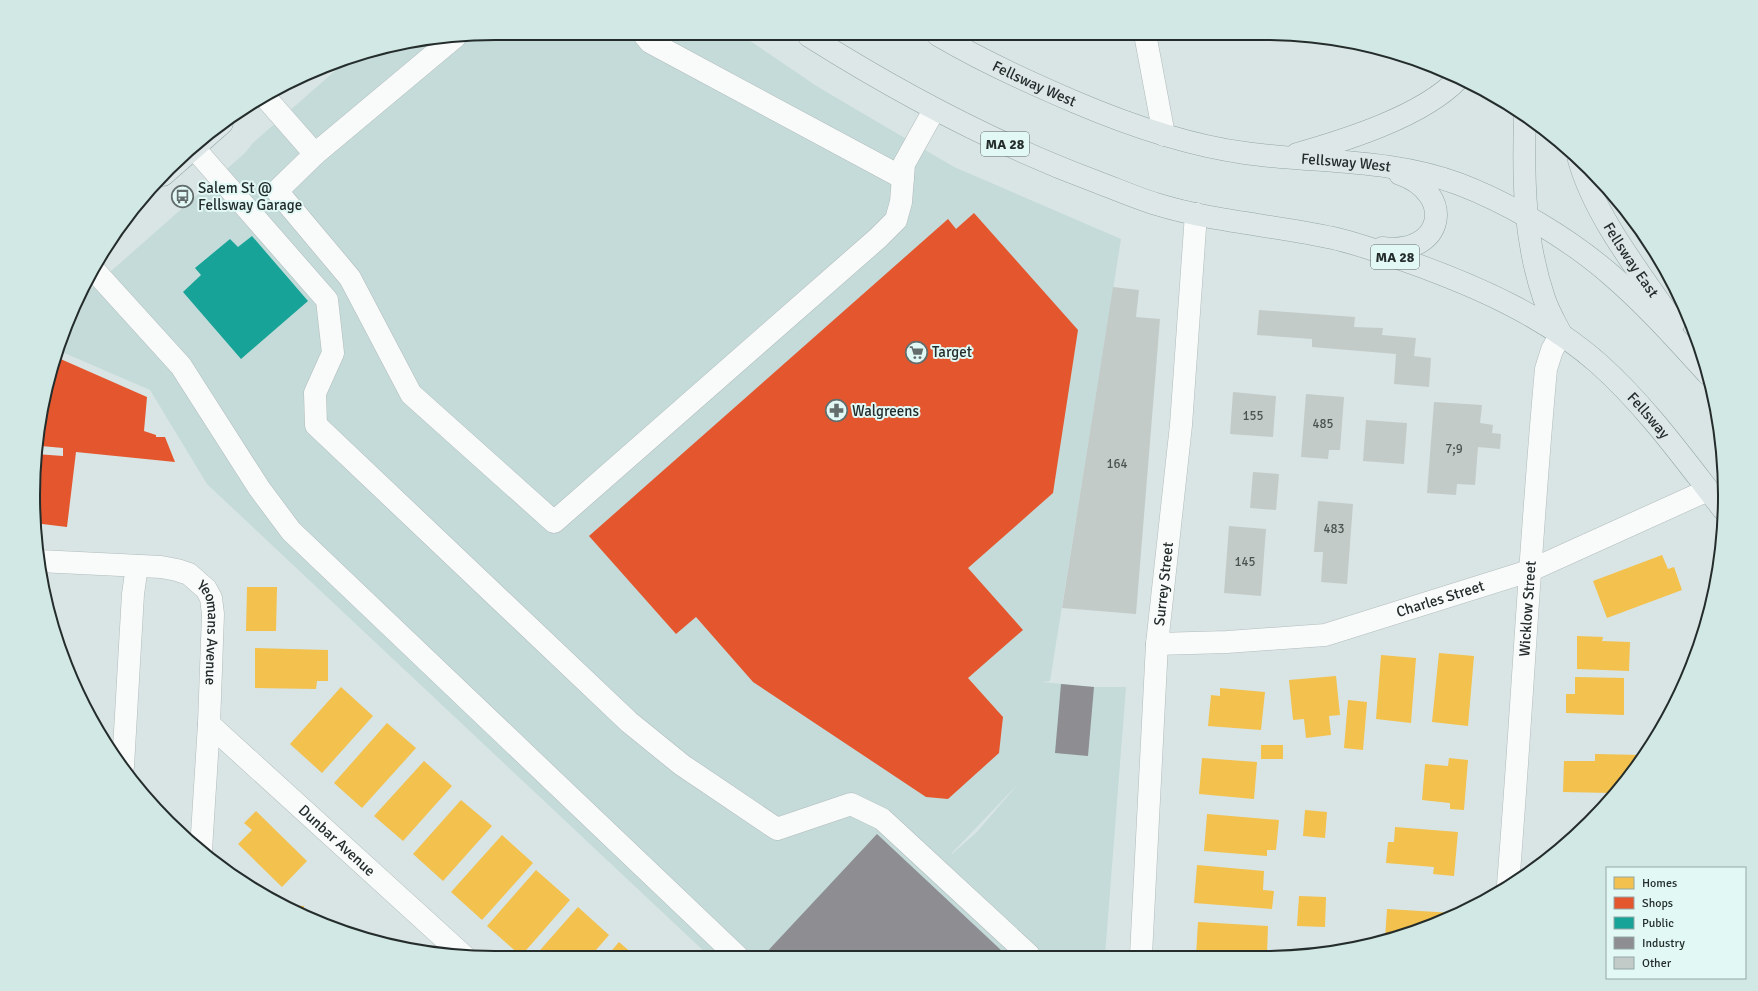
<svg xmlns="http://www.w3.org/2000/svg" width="1758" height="991" viewBox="0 0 1758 991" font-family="Signika,sans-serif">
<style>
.built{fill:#c4dbd9;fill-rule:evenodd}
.homes{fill:#f2c14e}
.shops{fill:#e4572e}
.public{fill:#17a398}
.industry{fill:#8d8d92}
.building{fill:#c2cbc8}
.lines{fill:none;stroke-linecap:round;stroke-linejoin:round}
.minor-casing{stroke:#b1bbba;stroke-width:23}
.major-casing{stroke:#94a6a8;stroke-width:23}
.minor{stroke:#f9fbfb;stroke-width:22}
.major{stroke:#dee7e7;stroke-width:22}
.labels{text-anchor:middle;stroke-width:4;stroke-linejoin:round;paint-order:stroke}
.number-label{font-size:13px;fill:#4c5452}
.shield{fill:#e1f8f4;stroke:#5d6a67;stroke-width:1}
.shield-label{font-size:14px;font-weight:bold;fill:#242d2b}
.street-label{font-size:15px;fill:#242d2b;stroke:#e1f8f4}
.poi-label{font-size:15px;fill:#242d2b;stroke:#e1f8f4;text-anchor:start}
.rim{fill:none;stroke:#242d2b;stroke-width:2}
</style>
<rect width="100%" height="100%" fill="#d9e5e4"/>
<path class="built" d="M743,36L818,87L954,167L1121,239L1050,681L1042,682L1094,687H1126L1105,955L709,956L207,484L150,390L62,352L59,348L76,302L245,153L253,143L352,56L435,37ZM1018,784L977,832L952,854H951Z"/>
<g class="homes">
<polygon points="1662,555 1668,569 1674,567 1682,590 1607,618 1593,581"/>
<polygon points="247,587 277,587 276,631 246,631"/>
<polygon points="1577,636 1603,637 1602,641 1630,642 1629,671 1577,669"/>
<polygon points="255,648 328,650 328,681 317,681 316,689 255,688"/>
<polygon points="1439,653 1474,656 1468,726 1432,722"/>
<polygon points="1381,655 1416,658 1411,723 1376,719"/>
<polygon points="1336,676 1340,715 1329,716 1331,735 1306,738 1304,719 1293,720 1289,680"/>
<polygon points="1575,677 1624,678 1624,715 1566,713 1566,694 1575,694"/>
<polygon points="341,687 373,716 322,773 290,744"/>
<polygon points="1220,688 1265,692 1261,730 1208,726 1211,695 1220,696"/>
<polygon points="1348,700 1367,702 1363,750 1344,748"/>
<polygon points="387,723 416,748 362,808 334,783"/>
<rect x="1261" y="745" width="22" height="14"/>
<polygon points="1595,754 1642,755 1612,793 1563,792 1564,761 1595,761"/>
<polygon points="1202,758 1257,762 1254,799 1199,794"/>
<polygon points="1449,758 1468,760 1464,810 1450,809 1450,803 1422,800 1425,764 1448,766"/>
<polygon points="424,761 452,786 403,841 374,816"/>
<polygon points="461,800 492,826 443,881 413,854"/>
<polygon points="1305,810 1327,812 1325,838 1303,836"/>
<polygon points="256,811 307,861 282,887 238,844 252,830 244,823"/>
<polygon points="1207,814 1279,820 1276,850 1267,850 1267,856 1204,851"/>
<polygon points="1395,827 1458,832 1454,876 1433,874 1434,867 1386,863 1388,842 1394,842"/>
<polygon points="502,835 533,863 482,920 451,892"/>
<polygon points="1197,865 1264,871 1263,890 1274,891 1272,909 1194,903"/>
<polygon points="536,870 570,900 521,956 487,926"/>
<polygon points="1299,896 1326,897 1325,927 1297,926"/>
<polygon points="287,905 304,906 304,912"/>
<polygon points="578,907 609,935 590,957 534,957"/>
<polygon points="1387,909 1453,913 1411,933 1385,939"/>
<polygon points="1198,922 1268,926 1267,954 1196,955"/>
<polygon points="368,939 378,939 377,942 376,942"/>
<polygon points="619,942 635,956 606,957"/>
</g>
<g class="shops">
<polygon points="974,213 1078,330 1053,493 968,568 1023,630 968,678 1003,717 999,753 948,799 926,797 753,682 696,617 676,634 589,536 948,219 956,229"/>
<polygon points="56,357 147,397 144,431 156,435 156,437 165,437 175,462 76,452 67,527 34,523 36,454 63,456 63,448 41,446 49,375"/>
</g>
<polygon class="public" points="252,236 308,301 241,359 183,292 201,275 195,268 230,239 238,247"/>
<g class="industry">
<polygon points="1061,684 1094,687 1088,756 1055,753"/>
<polygon points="877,834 1002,951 998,955 763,956"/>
</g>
<g class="building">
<polygon points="1113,287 1139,290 1136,317 1160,319 1136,614 1062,608"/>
<polygon points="1259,310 1355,317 1354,327 1383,328 1382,335 1416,338 1414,356 1431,358 1429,387 1394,384 1396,354 1312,347 1312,339 1257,335"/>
<polygon points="1233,392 1276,396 1273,437 1230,434"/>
<polygon points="1306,394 1344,397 1340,450 1329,450 1328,459 1301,457"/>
<polygon points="1434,402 1482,405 1480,423 1493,425 1492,433 1501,434 1500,449 1478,447 1475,485 1457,484 1456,495 1427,493"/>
<polygon points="1366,420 1407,423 1404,464 1363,461"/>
<polygon points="1253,472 1279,474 1276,510 1250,508"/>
<polygon points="1318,501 1353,504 1347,584 1321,582 1323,552 1314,552"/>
<polygon points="1229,526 1266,529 1261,596 1224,593"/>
</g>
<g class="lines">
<defs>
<g id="minor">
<polyline points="1145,34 1164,135"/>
<polyline points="645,36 650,42 903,178"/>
<polyline points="265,97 315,154 277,191 350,278 411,394 554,522 878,238 896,220 901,202 904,164 934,110"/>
<polyline points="194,148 327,300 333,353 315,393 316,425 629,722 682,765 777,829 851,804 882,819 1029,955"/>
<polyline points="315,154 455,37"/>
<polyline points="93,269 181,366 259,488 291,531 737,956"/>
<path id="s1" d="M39,561L161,567L177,570L189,574L206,589L211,598L213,614L209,724L201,850"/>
<path id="s2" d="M1157,644L1227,642L1325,635L1529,571L1708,490"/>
<path id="s3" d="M209,724L465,957"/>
<polyline points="123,766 133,594 137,566"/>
<path id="s4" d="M1508,885C1522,713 1530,541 1546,369L1552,350L1561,334"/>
<path id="s5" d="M1141,955L1157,644L1181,425L1196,214"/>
</g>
<g id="major">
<path id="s6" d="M938,35C982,61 1028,82 1075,102C1129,125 1186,145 1245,153C1316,163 1390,158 1459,184C1509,203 1570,239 1611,275C1646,305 1677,340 1708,374"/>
<path id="s7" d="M809,36C901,94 995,144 1097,182C1116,189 1136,198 1156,204C1214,222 1275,225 1333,238C1359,244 1384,253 1409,262C1476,286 1545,316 1599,364C1646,406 1684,459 1723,509"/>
<path d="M1525,117C1523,179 1524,239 1544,298C1548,311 1555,322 1561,334"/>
<path d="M1297,154C1346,140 1423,116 1458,79"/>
<path id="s8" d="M1579,160C1595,217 1641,274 1674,323"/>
<polyline points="163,175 222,123"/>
<path d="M1382,248C1444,256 1456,194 1400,174"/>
</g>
</defs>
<use href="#minor" class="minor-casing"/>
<use href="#major" class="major-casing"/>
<use href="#minor" class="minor"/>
<use href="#major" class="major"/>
</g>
<defs>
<symbol id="bus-ring" viewBox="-11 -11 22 22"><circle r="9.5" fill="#e1f8f4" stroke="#636d6c" stroke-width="1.5"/><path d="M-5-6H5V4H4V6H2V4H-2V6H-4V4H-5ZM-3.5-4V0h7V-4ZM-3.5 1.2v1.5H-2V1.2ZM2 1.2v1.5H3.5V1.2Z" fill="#636d6c"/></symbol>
<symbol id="supermarket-ring" viewBox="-11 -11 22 22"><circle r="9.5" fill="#e1f8f4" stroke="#636d6c" stroke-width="1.5"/><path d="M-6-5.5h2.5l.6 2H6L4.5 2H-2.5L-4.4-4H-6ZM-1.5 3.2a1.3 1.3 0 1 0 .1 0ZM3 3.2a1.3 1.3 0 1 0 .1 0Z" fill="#636d6c"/></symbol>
<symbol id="pharmacy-ring" viewBox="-11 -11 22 22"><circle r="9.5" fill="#e1f8f4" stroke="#636d6c" stroke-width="1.5"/><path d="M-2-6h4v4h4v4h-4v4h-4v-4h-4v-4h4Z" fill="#636d6c"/></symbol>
</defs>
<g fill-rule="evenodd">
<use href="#bus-ring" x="170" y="184" width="25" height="25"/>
<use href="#supermarket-ring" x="904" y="340" width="25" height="25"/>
<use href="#pharmacy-ring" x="824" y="398" width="25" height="25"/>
</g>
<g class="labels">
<g class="number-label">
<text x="1253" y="420">155</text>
<text x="1323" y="428">485</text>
<text x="1454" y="453">7;9</text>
<text x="1117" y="468">164</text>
<text x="1334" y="533">483</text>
<text x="1245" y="566">145</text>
</g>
<g class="shield">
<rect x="981" y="132" width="48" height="24" rx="3"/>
<rect x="1371" y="245" width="48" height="24" rx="3"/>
</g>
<g class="shield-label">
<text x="1005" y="149">MA 28</text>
<text x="1395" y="262">MA 28</text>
</g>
<g class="street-label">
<text dy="5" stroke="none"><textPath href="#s6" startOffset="108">Fellsway West</textPath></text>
<text dy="5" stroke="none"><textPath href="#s6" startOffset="432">Fellsway West</textPath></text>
<text dy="5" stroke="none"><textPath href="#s8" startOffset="113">Fellsway East</textPath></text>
<text dy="5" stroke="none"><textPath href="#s7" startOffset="935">Fellsway</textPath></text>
<text dy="5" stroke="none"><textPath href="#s5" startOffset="372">Surrey Street</textPath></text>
<text dy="5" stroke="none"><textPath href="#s2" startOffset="289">Charles Street</textPath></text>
<text dy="5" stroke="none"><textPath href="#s4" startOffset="277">Wicklow Street</textPath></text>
<text dy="5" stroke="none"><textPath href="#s1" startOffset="218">Yeomans Avenue</textPath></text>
<text dy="5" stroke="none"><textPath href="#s3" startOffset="173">Dunbar Avenue</textPath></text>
</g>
<g class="poi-label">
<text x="198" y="193">Salem St @<tspan x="198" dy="17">Fellsway Garage</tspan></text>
<text x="932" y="357">Target</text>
<text x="852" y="416">Walgreens</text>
</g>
</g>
<path d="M0 0H1758V991H0ZM495 40H1263A455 455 0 0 1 1718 495V496A455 455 0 0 1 1263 951H495A455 455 0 0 1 40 496V495A455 455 0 0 1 495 40Z" fill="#d2e8e4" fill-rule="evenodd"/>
<path class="rim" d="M495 40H1263A455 455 0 0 1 1718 495V496A455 455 0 0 1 1263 951H495A455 455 0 0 1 40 496V495A455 455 0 0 1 495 40Z"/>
<rect x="1606" y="867" width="140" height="112" fill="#e1f8f4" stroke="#95a7a4"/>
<rect x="1614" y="877" width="20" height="12" fill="#f2c14e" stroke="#95a7a4"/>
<text x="1642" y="887" font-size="12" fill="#242d2b">Homes</text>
<rect x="1614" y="897" width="20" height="12" fill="#e4572e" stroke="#95a7a4"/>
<text x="1642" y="907" font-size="12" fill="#242d2b">Shops</text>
<rect x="1614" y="917" width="20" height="12" fill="#17a398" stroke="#95a7a4"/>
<text x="1642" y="927" font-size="12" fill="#242d2b">Public</text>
<rect x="1614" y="937" width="20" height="12" fill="#8d8d92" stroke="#95a7a4"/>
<text x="1642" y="947" font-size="12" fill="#242d2b">Industry</text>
<rect x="1614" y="957" width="20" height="12" fill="#c2cbc8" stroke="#95a7a4"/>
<text x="1642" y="967" font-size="12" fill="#242d2b">Other</text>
</svg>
